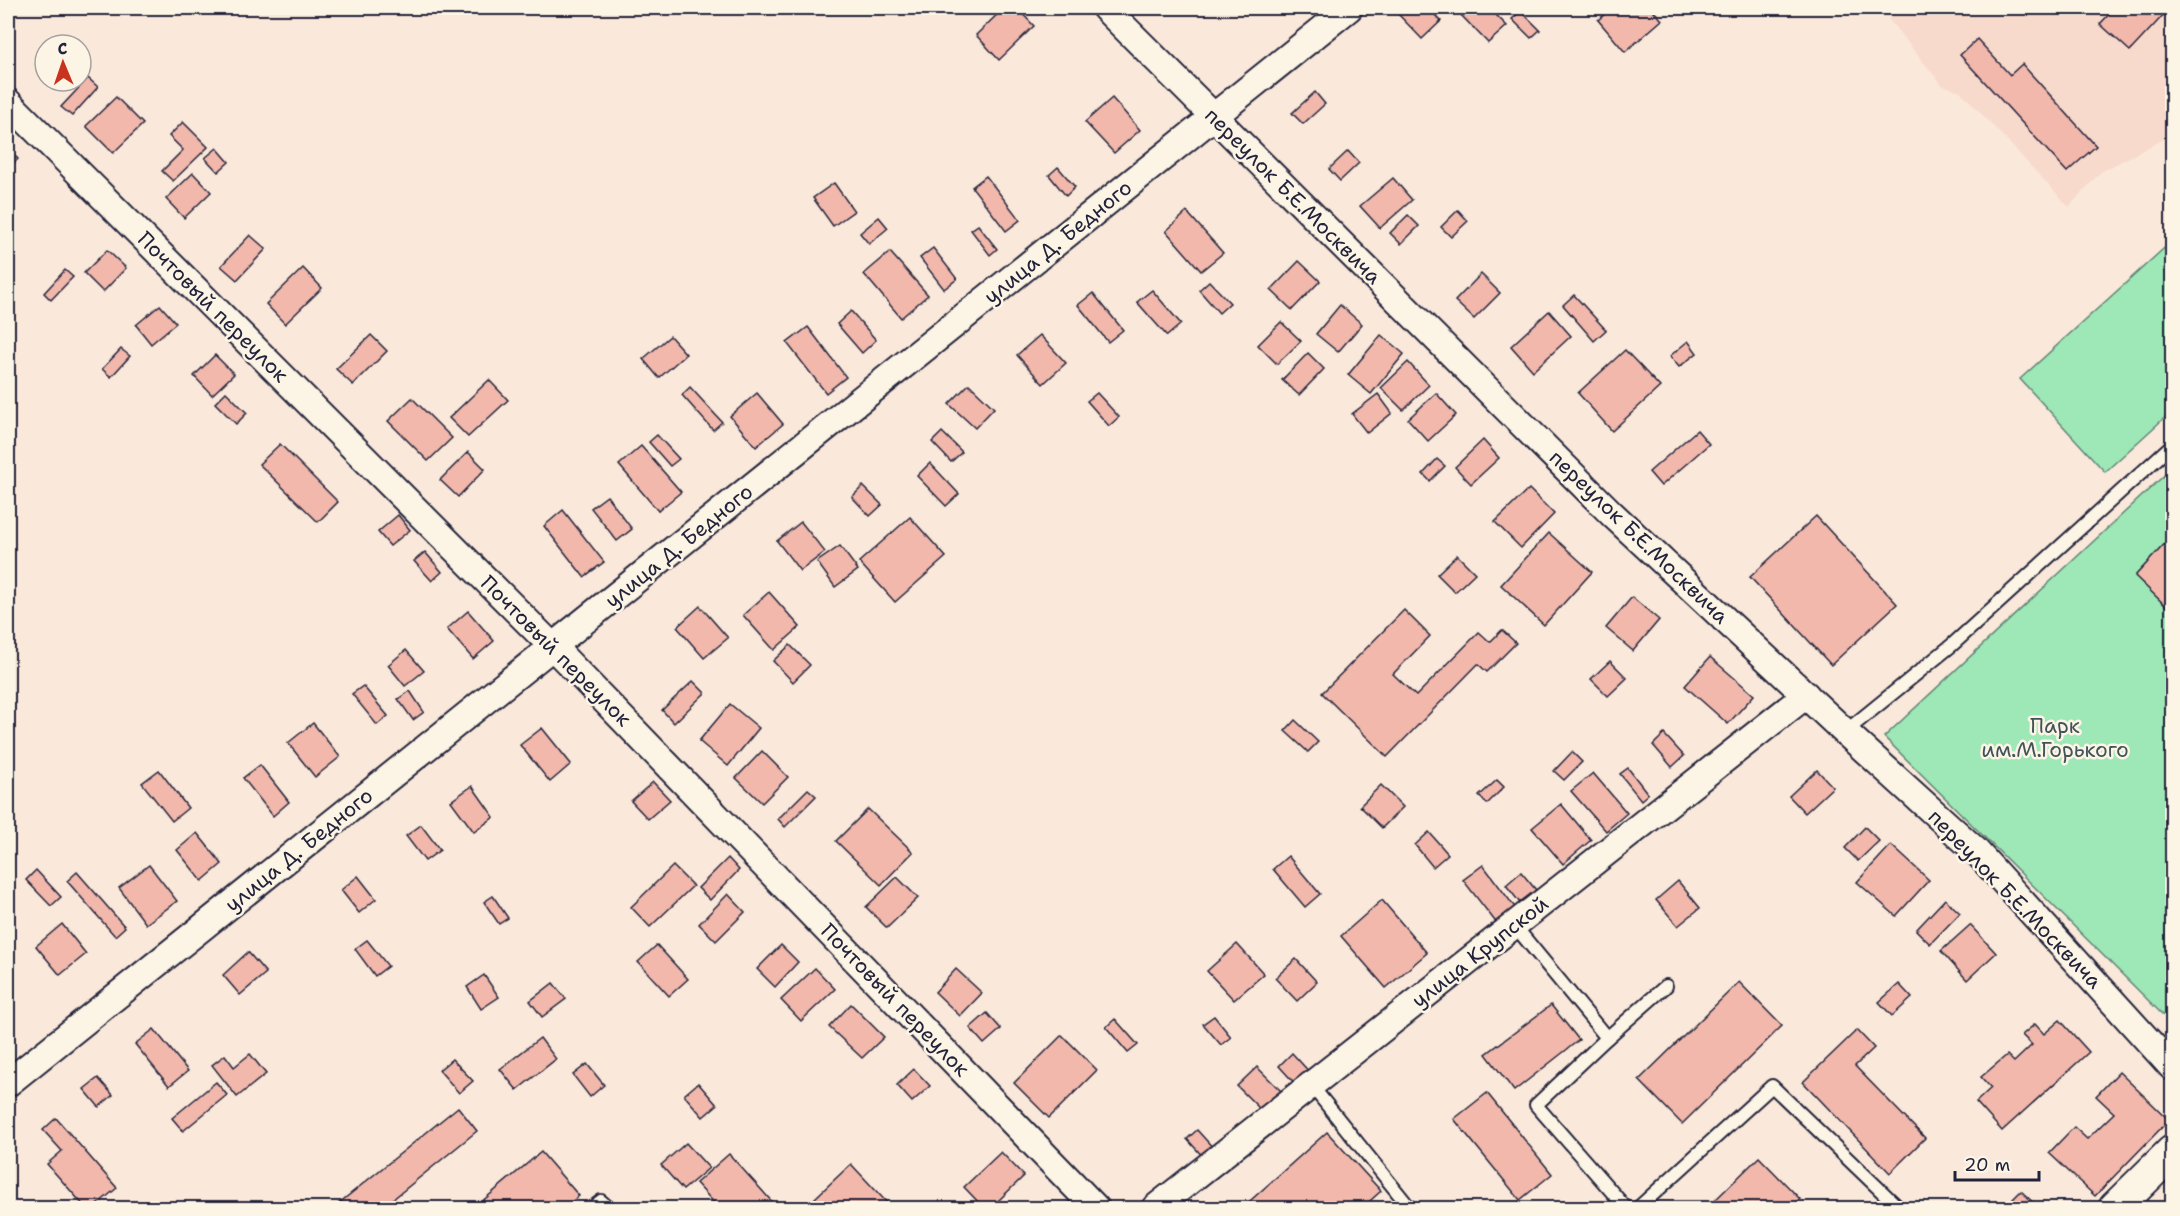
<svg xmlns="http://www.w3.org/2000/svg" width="2180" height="1216" viewBox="0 0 2180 1216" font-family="'Shantell Sans',sans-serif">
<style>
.built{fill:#f8dacc}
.green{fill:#9ee7b6;stroke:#608478;stroke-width:1.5}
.building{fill:#f2b8ac;stroke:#22223b;stroke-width:1.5}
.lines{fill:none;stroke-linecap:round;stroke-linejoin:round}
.service-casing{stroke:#22223b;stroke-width:16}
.minor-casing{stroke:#22223b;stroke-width:30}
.tertiary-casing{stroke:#22223b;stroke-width:36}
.service{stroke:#fcf5e5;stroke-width:12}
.minor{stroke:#fcf5e5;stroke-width:26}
.tertiary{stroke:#fcf5e5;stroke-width:32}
.labels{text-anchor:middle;stroke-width:5;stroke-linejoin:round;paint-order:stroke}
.street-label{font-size:21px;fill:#22223b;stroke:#fcf5e5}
.park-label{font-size:21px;fill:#41535a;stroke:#fcf5e5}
</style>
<rect width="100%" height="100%" fill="#fae9da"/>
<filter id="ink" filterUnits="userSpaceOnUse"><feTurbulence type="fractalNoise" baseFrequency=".0167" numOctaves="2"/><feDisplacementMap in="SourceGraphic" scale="12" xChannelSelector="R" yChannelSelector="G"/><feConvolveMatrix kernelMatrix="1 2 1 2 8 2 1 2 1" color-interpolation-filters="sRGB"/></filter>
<g filter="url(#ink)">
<polygon class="built" points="1899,8 2172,8 2172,135 2101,172 2069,207 1960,91 1942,85 1888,19"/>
<g class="green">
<polygon points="2172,241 2172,411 2105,472 2020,379"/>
<polygon points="2172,468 2172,1024 1884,737"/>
</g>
<g class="building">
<polygon points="1004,8 1017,8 1034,26 999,60 976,35"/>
<polygon points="1404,8 1428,8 1441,21 1422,39 1398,14"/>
<polygon points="1467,8 1489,8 1507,26 1488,43 1460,14"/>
<polygon points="1612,8 1651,8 1662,20 1625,52 1598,20"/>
<polygon points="2115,8 2170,8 2130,51 2100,24"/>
<polygon points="1521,11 1540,30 1531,38 1512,19"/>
<polygon points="1977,39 2010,75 2022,64 2096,146 2067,172 1960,55"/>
<polygon points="45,49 45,63 44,64 37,56"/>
<polygon points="88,78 98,87 72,116 61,107"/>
<polygon points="1315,92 1325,104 1303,124 1292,113"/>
<polygon points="116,97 143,124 113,153 86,126"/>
<polygon points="1112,98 1140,130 1114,153 1085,122"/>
<polygon points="183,122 208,147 173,181 162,171 183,150 169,136"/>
<polygon points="217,148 229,162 218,172 205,158"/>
<polygon points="8,149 18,159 8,169"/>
<polygon points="1348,151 1359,163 1340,181 1329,169"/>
<polygon points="1058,167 1075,187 1066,196 1049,175"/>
<polygon points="193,173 211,192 184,218 166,199"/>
<polygon points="986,176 1020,220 1006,231 972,187"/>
<polygon points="1393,178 1412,200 1380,228 1360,206"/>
<polygon points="834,183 854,211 833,226 813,198"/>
<polygon points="1458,210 1468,221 1451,237 1441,227"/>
<polygon points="1187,212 1223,253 1201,271 1166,231"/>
<polygon points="1408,215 1419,226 1401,244 1390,233"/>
<polygon points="879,217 888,228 869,244 860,233"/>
<polygon points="978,225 997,249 990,255 971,230"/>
<polygon points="250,235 266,249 237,280 221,266"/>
<polygon points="933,248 957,279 944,289 920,258"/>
<polygon points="107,250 126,268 103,292 84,273"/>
<polygon points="890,252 928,295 901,318 864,274"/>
<polygon points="1299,261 1320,281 1292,310 1271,290"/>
<polygon points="303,268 322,288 285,324 266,304"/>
<polygon points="65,270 73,277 51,300 44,293"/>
<polygon points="1481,274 1500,293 1474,319 1455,301"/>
<polygon points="1209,281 1230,303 1219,313 1199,290"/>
<polygon points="1152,290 1181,324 1167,336 1137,302"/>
<polygon points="1093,293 1123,330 1108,342 1078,305"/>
<polygon points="1574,295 1606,330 1594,341 1563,305"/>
<polygon points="160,305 176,323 151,344 136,325"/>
<polygon points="1340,305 1362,324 1338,352 1316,334"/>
<polygon points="851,311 876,340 862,353 837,324"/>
<polygon points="1549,311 1571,336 1533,371 1511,346"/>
<polygon points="1281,322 1301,341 1277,364 1258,345"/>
<polygon points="808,327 846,377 826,393 787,343"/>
<polygon points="371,335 387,351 353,385 336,369"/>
<polygon points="1040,335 1066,363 1043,384 1017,355"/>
<polygon points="1381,335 1404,354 1371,394 1348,375"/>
<polygon points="670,336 686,354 659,378 643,359"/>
<polygon points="1688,341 1697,353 1679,367 1670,356"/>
<polygon points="121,349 130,356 111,377 102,369"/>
<polygon points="1625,350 1660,387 1612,431 1578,393"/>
<polygon points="1308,353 1324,369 1299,395 1282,380"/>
<polygon points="215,355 234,374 212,395 194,376"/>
<polygon points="1408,362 1429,385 1403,410 1381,388"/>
<polygon points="489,380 508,400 468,437 449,418"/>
<polygon points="969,384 994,408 975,428 949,404"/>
<polygon points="690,387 722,422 713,430 682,395"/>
<polygon points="226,392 247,413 236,424 215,403"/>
<polygon points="757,393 783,424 756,447 730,416"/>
<polygon points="1097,393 1119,417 1109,426 1087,401"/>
<polygon points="1436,393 1456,415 1428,441 1408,419"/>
<polygon points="1378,394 1392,413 1367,433 1352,414"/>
<polygon points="412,398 452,438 428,461 388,421"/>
<polygon points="1697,430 1709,444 1661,486 1649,472"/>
<polygon points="942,432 962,452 951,462 932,442"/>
<polygon points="657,435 679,459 670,466 649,442"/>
<polygon points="1483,440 1499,458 1471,484 1455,467"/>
<polygon points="280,444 338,502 318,522 259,464"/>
<polygon points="641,446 681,492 658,511 619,465"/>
<polygon points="468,452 485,469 458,497 440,480"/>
<polygon points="1437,459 1445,466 1430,481 1423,474"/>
<polygon points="930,463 959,494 946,506 917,476"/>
<polygon points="863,486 882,505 870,516 852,497"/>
<polygon points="1529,489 1554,514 1521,548 1495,522"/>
<polygon points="607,496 632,529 617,541 591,508"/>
<polygon points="563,510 604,562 584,577 544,526"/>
<polygon points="398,515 410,530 390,546 378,532"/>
<polygon points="1816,516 1897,604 1831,665 1750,577"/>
<polygon points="910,517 946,557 895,602 859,562"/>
<polygon points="801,522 825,552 800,571 777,541"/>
<polygon points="1549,533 1592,572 1544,625 1501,585"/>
<polygon points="2172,536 2172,612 2135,576"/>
<polygon points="840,546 858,570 835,587 817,562"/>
<polygon points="425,552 442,572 432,581 414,561"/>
<polygon points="1457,555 1475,573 1455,592 1437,574"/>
<polygon points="769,592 800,627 774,650 743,615"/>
<polygon points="1632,597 1659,620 1633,651 1606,628"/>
<polygon points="700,606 728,638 704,658 677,627"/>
<polygon points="1404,610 1430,636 1393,674 1416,696 1479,632 1490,642 1502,630 1516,643 1487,672 1478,664 1387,757 1322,693"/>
<polygon points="468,611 494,641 473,659 447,629"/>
<polygon points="790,645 810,665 793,682 773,661"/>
<polygon points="406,650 424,671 405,686 388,665"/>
<polygon points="1710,657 1754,695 1728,724 1685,686"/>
<polygon points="1610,661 1627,678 1608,696 1591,679"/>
<polygon points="693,681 705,693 674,723 662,710"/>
<polygon points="363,686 388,716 377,725 352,694"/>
<polygon points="410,691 424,712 413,720 398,699"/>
<polygon points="730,704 759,728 728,766 699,741"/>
<polygon points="1295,720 1318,742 1308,752 1285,731"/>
<polygon points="313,723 340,757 315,777 288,743"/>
<polygon points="542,728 571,764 550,782 520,745"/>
<polygon points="1664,734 1684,756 1672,767 1653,745"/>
<polygon points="762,751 788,777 762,803 736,778"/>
<polygon points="1572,752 1582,762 1564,780 1554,771"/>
<polygon points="260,765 289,802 273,816 243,778"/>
<polygon points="1628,768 1648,794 1641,800 1620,774"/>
<polygon points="159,770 188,808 172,821 142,783"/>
<polygon points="1817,770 1833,787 1805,813 1789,796"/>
<polygon points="1593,773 1627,813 1606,831 1571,791"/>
<polygon points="1497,780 1504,787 1487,804 1479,796"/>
<polygon points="653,782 670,800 648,819 631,801"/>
<polygon points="1381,785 1403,807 1382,828 1360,806"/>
<polygon points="472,786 494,817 474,832 451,801"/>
<polygon points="808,789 816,796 785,827 778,819"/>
<polygon points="1561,804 1591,840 1563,864 1532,828"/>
<polygon points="868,809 913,852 881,885 836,841"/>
<polygon points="421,825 440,850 425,861 406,836"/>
<polygon points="1865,827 1879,841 1858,861 1845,848"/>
<polygon points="1429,832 1448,854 1433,867 1415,845"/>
<polygon points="197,833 222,864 202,881 177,850"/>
<polygon points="1891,845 1929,880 1896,916 1857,882"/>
<polygon points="1288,856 1320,894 1305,907 1273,869"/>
<polygon points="728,858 739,870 710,900 698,888"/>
<polygon points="149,865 177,901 146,924 119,888"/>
<polygon points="1483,865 1517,910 1498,925 1463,880"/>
<polygon points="673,866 693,886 650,927 631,907"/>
<polygon points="36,870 61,897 51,906 26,880"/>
<polygon points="77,872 125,927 115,936 67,881"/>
<polygon points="1521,872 1536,890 1520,903 1506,885"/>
<polygon points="358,876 376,899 359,913 341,890"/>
<polygon points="897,877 918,898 887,928 866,907"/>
<polygon points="1678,881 1700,908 1678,926 1656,900"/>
<polygon points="728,894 745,912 716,941 699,924"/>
<polygon points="493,896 508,918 499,924 484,902"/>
<polygon points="1945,899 1960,913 1930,944 1916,930"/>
<polygon points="1382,900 1427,953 1386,988 1341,936"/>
<polygon points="62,924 86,954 60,975 36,946"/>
<polygon points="1970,925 1996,953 1967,980 1941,951"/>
<polygon points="367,940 388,966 375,976 355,949"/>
<polygon points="1237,944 1264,974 1234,1000 1207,971"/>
<polygon points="657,945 688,979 669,996 638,962"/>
<polygon points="781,945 798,962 775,987 757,969"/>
<polygon points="248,952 266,973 240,995 223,975"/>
<polygon points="1296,959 1317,982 1297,1001 1275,978"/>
<polygon points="815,968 835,989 801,1021 781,1000"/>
<polygon points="956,969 982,993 960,1016 935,992"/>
<polygon points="484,975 499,997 481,1009 467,987"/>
<polygon points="1739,982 1782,1026 1682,1124 1639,1080"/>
<polygon points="553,983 566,999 542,1017 530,1001"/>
<polygon points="1899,984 1912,998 1892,1016 1879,1002"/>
<polygon points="851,1004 884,1037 862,1058 829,1027"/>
<polygon points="1551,1005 1579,1040 1514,1091 1486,1054"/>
<polygon points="987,1013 1001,1029 984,1044 970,1028"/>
<polygon points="1214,1016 1231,1037 1221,1045 1203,1024"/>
<polygon points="1115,1019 1138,1045 1128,1053 1106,1027"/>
<polygon points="2060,1020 2089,1052 2002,1131 1976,1102 1991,1088 1981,1077 2007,1055 2014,1062 2032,1045 2022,1035 2035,1024 2044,1034"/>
<polygon points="154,1029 188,1071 169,1086 135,1044"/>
<polygon points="1857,1030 1874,1048 1855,1066 1925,1138 1890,1173 1803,1082"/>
<polygon points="1062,1035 1097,1070 1049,1118 1014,1083"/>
<polygon points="540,1038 556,1059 517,1090 500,1069"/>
<polygon points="1292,1053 1313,1076 1299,1088 1279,1066"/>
<polygon points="250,1054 266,1074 237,1097 212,1065 225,1055 234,1067"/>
<polygon points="452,1059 473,1081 459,1093 439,1070"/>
<polygon points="587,1064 604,1085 590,1097 573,1075"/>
<polygon points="1257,1067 1283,1093 1263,1112 1237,1086"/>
<polygon points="914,1069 930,1086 912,1102 897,1085"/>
<polygon points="2119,1072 2169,1120 2095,1196 2049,1153 2074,1127 2087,1139 2114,1113 2096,1096"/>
<polygon points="98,1078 113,1095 99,1107 84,1089"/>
<polygon points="216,1082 227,1095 183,1131 172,1118"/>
<polygon points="698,1083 717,1105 703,1117 684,1095"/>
<polygon points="1487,1093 1552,1174 1520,1200 1454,1119"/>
<polygon points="458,1107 477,1131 382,1208 333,1208"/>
<polygon points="56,1118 117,1188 93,1208 86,1208 47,1164 62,1151 43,1130"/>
<polygon points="1197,1130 1215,1150 1205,1159 1187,1139"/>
<polygon points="1327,1132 1381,1191 1362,1208 1242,1208"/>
<polygon points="686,1143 709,1168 683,1190 661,1165"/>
<polygon points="541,1152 579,1196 564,1208 474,1208"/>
<polygon points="1001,1152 1024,1176 998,1201 1005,1208 984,1208 964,1187"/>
<polygon points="729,1154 776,1206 773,1208 719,1208 696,1183"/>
<polygon points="1759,1157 1800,1199 1791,1208 1707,1208"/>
<polygon points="851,1164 892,1208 823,1208 814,1199"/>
<polygon points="2021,1191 2039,1208 2004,1208"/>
</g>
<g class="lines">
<defs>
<g id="service">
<polyline points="1845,732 1952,645 2172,445"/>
<polyline points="1514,925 1607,1038 1536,1105 1626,1208"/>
<polyline points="1607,1038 1666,986"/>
<polyline points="1311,1085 1410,1208"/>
<polyline points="592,1208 601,1201 609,1208"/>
<polyline points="1638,1208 1772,1086 1899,1208"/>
</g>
<g id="minor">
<polyline points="1105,8 1612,514 1845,732 1975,850 2172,1067"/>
<polyline points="8,102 553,647 1096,1208"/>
<polyline points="8,1083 1349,8"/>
<polyline points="1155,1208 1806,695"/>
</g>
<polyline id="tertiary" points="2115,1208 2172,1152"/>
</defs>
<use href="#service" class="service-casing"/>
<use href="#minor" class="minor-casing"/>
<use href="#tertiary" class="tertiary-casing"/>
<use href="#service" class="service"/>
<use href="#minor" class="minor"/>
<use href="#tertiary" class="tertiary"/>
</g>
</g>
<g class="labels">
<g class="street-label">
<text transform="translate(1293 196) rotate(45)" y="7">переулок Б.Е.Москвича</text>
<text transform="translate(1058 242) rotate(-39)" y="7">улица Д. Бедного</text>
<text transform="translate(213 307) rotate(45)" y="7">Почтовый переулок</text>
<text transform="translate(1639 537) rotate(44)" y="7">переулок Б.Е.Москвича</text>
<text transform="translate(679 546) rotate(-39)" y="7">улица Д. Бедного</text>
<text transform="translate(556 651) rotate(45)" y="7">Почтовый переулок</text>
<text transform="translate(299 850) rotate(-39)" y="7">улица Д. Бедного</text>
<text transform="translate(2015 899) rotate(46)" y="7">переулок Б.Е.Москвича</text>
<text transform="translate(1480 952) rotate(-38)" y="7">улица Крупской</text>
<text transform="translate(895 1000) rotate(46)" y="7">Почтовый переулок</text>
</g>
<g class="park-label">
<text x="2055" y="733">Парк<tspan x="2055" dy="24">им.М.Горького</tspan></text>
</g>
</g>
<rect width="2180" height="1216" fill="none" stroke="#fcf5e5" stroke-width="30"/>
<rect x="15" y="15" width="2150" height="1186" fill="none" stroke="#22223b" stroke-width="2" filter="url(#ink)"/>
<g transform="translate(63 63) rotate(358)"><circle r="28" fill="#fcf5e5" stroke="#a5a1a1" stroke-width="1.5"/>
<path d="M0-4.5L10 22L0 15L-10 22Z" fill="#c8321e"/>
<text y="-9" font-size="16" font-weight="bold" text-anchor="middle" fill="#22223b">С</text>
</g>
<path d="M1955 1171v9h84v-9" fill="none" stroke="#22223b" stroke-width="3"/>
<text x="1964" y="1171" font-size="18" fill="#22223b" stroke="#fcf5e5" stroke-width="4.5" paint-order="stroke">20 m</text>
</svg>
